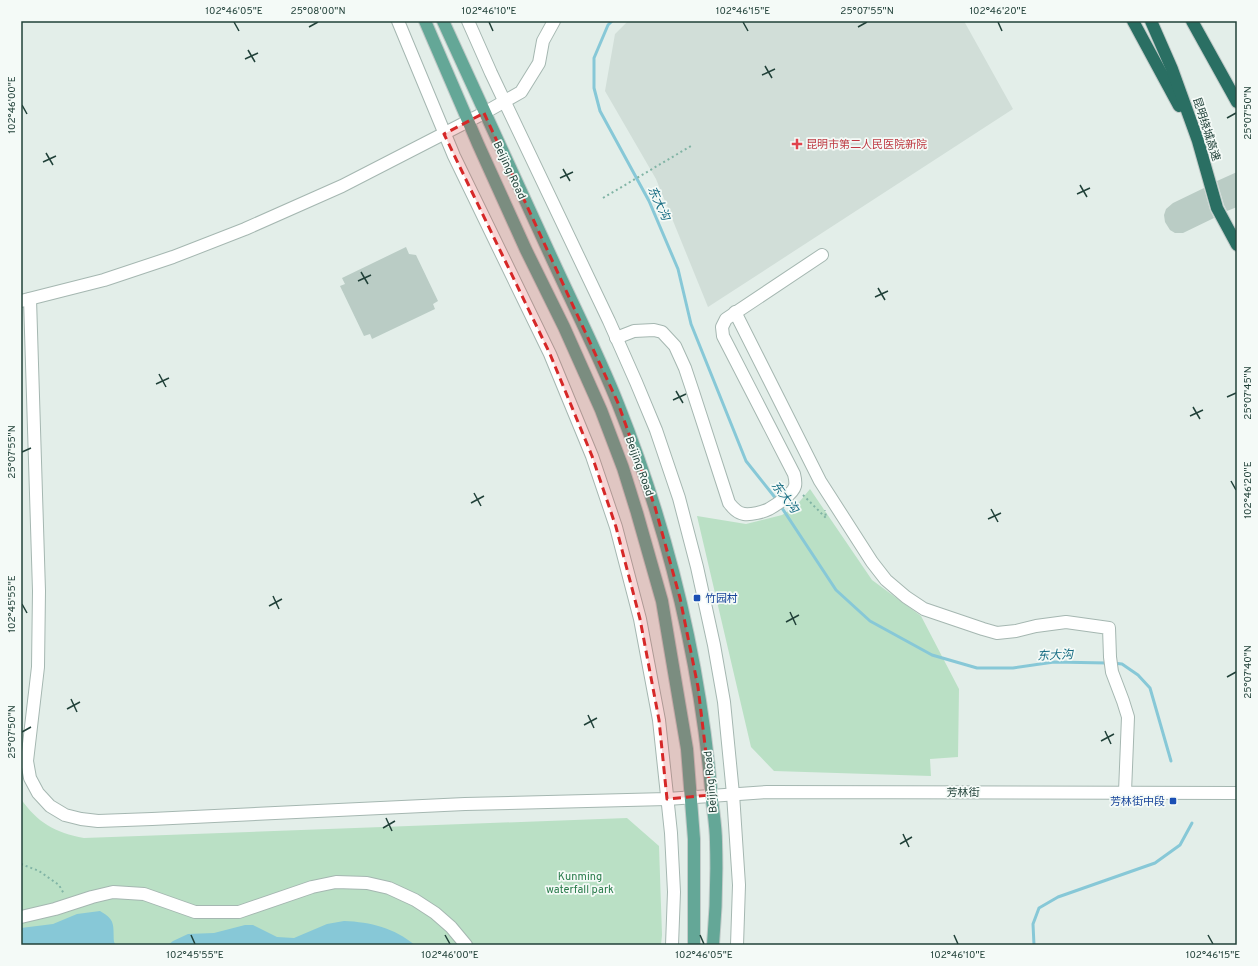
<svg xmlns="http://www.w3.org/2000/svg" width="1258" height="966" viewBox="0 0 1258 966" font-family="Overpass,'Noto Sans SC',sans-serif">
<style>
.built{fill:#d1ded8}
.green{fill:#bae0c5}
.water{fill:#87c8d7}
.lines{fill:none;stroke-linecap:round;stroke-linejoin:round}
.stream{stroke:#87c8d7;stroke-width:3}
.building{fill:#baccc5}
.minor-casing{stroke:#a5b7b1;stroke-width:14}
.major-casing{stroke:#c1cac8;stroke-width:14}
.highway-casing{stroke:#c1cac8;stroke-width:14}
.path{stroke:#81b4a5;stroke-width:2;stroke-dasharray:2 3;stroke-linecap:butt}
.minor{stroke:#fff;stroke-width:12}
.major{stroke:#64a797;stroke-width:12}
.highway{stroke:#2a6f63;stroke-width:12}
.marked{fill:#d62828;fill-opacity:0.2;stroke:#d62828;stroke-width:3;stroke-dasharray:8 5;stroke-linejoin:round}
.ticks{fill:none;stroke:#214139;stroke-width:1.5}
.health-dot{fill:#e0444e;stroke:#f4faf7;stroke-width:1.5}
.transit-dot{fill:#1a4fb4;stroke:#f4faf7;stroke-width:1.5}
.labels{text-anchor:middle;stroke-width:3.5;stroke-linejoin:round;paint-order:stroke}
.street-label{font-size:11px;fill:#214139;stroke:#f4faf7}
.health-label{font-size:11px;fill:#be3a42;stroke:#f4faf7;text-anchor:start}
.transit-label{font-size:11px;fill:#164399;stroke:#f4faf7;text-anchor:start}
.park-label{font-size:11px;fill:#287b4a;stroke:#f4faf7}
.water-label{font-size:12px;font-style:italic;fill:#166c82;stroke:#f4faf7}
.neatline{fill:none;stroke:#214139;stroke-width:1.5}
.ticks-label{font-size:10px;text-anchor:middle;fill:#214139}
</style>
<rect width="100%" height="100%" fill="#e3eee9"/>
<polygon class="built" points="628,21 964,21 1013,109 708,307 656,179 605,91 615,34"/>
<g class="green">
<polygon points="810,489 872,580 921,616 959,689 958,757 930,759 931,776 774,771 751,747 697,516 746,524 782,515 796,506"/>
<path d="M21,799C37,822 55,833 84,838L627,818L659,846L662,935L661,945H21Z"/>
</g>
<g class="water">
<path d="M100,911C116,920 113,925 114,942L116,945H21V928L53,924L77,914Z"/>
<path d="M344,921C371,922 394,928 415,945H168L173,941L188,934L214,933L245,925H253L277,937L294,938L327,924Z"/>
</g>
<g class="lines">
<g class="stream">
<polyline points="612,21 608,25 594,58 594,88 600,111 649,201 678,269 691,324 746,461 777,500"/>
<polyline points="780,505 836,590 870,621 932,655 977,668 1013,668 1054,662 1107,663"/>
<polyline points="1113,663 1122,664 1138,675 1150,688 1171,761"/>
<polyline points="1034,945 1033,924 1039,908 1058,897 1155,863 1180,845 1192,823"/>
</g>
</g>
<g class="building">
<polygon points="1237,172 1237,207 1227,211 1224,205 1217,181"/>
<polygon points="1204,188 1210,210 1214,218 1183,233 1175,233 1170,230 1165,222 1164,215 1166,209 1173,203"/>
<polygon points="406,247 409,254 416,255 438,301 433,304 435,309 372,339 370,334 364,336 340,286 345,284 342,278"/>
</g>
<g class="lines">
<defs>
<g id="minor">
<polyline points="398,21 454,156 550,354 592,456 616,527 640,619 659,720 671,833 674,892 672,945"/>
<polyline points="468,21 491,73 609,321 636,382 656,430 679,498 697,567 714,645 724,702 733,794 739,885 737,945"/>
<polyline points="30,299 39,591 38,667 27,761 30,778 38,793 50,806 65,815 81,819 98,821 152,819 465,804 667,799 767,792 1237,793"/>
<polyline points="21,301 104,280 173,257 245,229 342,186 484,113 521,92 539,63 543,41 554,21"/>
<polyline points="735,312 820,481 872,562 886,580 906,597 924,609 983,629 997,633 1016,631 1036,626 1066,622 1109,628 1110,657 1112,672 1123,701 1128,717 1125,792"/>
<path d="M616,338L634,331L654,330L662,332L675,346L685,368L693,392L729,503C733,508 737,513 744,514C751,515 763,512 769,509C776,505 793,494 795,486C796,482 795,478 794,474L723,336L722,327L726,319L822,255"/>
<polyline points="21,917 55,909 92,897 113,892 144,894 195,912 239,912 312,887 336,882 367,883 389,888 415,900 435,913 451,927 466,945"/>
</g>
<g id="major">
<polyline points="425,21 478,144 526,250 564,327 601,410 623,468 637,513 662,601 687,749 694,839 694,945"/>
<path d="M443,21C479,101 516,181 553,261C575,309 599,356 618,404C667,527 699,657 711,789C712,806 716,824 716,842C717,876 716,911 713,945"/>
</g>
<g id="highway">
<polyline points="1133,21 1179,106"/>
<polyline points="1151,21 1172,69 1198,141 1217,208 1237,245"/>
<polyline points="1192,21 1237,102"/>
</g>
</defs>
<use href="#minor" class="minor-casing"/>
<use href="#major" class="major-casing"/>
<use href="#highway" class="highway-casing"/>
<g class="path">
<polyline points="603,198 691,146"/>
<polyline points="803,495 826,518 825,510"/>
<polyline points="21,864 39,871 59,885 64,894"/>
</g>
<use href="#minor" class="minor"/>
<use href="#major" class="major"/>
<use href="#highway" class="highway"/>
</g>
<path class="marked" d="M484,113L618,403L655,507L680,598L698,687L711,795L667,799L659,720L640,619L616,527L592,456L550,354L444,134Z"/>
<path class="ticks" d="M234,22L239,31M489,22L493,31M743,22L748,31M998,22L1002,31M309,27L318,22M858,27L867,22M248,50L255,62M245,59L258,53M765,66L772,78M762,75L775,69M22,105L27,114M1227,118L1236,113M46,153L53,165M43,162L56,156M563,169L570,181M560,178L573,172M1080,185L1087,197M1077,194L1090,188M361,272L368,284M358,281L371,275M878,288L885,300M875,297L888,291M159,374L166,387M156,384L169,378M676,391L683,403M1227,397L1236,393M673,400L686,394M1193,407L1200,419M1190,416L1203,410M22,452L31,448M1231,481L1236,490M474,493L481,506M471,503L484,496M991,509L998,522M988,519L1001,513M273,596L279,609M22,604L27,613M269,606L282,599M790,612L796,625M786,622L799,615M1227,677L1236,672M71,699L77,712M67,709L80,702M588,715L594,728M584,725L597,718M1105,731L1111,744M22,732L31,727M1101,741L1114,734M386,818L392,831M383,828L395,821M903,834L909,847M900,844L912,837M191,935L195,944M445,935L450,944M700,935L704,944M954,935L958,944M1208,935L1213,944"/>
<path class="health-dot" d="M795 138h4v4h4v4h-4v4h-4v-4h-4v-4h4z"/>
<g class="transit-dot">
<rect x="693" y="594" width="8" height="8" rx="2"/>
<rect x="1169" y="797" width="8" height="8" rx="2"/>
</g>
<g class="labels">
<g class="street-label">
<text transform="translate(1207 129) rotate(72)" y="4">昆明绕城高速</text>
<text transform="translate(510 170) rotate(65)" y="4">Beijing Road</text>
<text transform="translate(640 466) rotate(70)" y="4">Beijing Road</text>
<text transform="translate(710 782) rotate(-95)" y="4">Beijing Road</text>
<text x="963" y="796">芳林街</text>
</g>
<g class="health-label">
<text x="806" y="148">昆明市第二人民医院新院</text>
</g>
<g class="transit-label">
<text x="705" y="602">竹园村</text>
<text x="1165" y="805" text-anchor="end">芳林街中段</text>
</g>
<g class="park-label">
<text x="580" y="880">Kunming<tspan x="580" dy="13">waterfall park</tspan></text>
</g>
<g class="water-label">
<text transform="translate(659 203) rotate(65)" y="4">东大沟</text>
<text transform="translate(785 497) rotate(53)" y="4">东大沟</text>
<text transform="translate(1055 655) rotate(-3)" y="4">东大沟</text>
</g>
</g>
<rect width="1258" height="966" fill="none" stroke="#f4faf7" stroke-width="44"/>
<rect x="22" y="22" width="1214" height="922" class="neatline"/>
<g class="ticks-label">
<text x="234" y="14">102°46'05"E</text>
<text x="318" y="14">25°08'00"N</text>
<text x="489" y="14">102°46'10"E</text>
<text x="743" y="14">102°46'15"E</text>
<text x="867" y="14">25°07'55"N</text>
<text x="998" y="14">102°46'20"E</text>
<text transform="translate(11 105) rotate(-90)" y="4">102°46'00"E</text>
<text transform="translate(1247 113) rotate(-90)" y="4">25°07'50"N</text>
<text transform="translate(1247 393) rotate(-90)" y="4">25°07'45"N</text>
<text transform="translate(11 452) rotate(-90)" y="4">25°07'55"N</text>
<text transform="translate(1247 490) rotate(-90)" y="4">102°46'20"E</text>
<text transform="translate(11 604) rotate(-90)" y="4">102°45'55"E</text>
<text transform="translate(1247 672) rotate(-90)" y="4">25°07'40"N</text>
<text transform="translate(11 732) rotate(-90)" y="4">25°07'50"N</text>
<text x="195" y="958">102°45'55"E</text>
<text x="450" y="958">102°46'00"E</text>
<text x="704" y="958">102°46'05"E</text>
<text x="958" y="958">102°46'10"E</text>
<text x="1213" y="958">102°46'15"E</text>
</g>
</svg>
